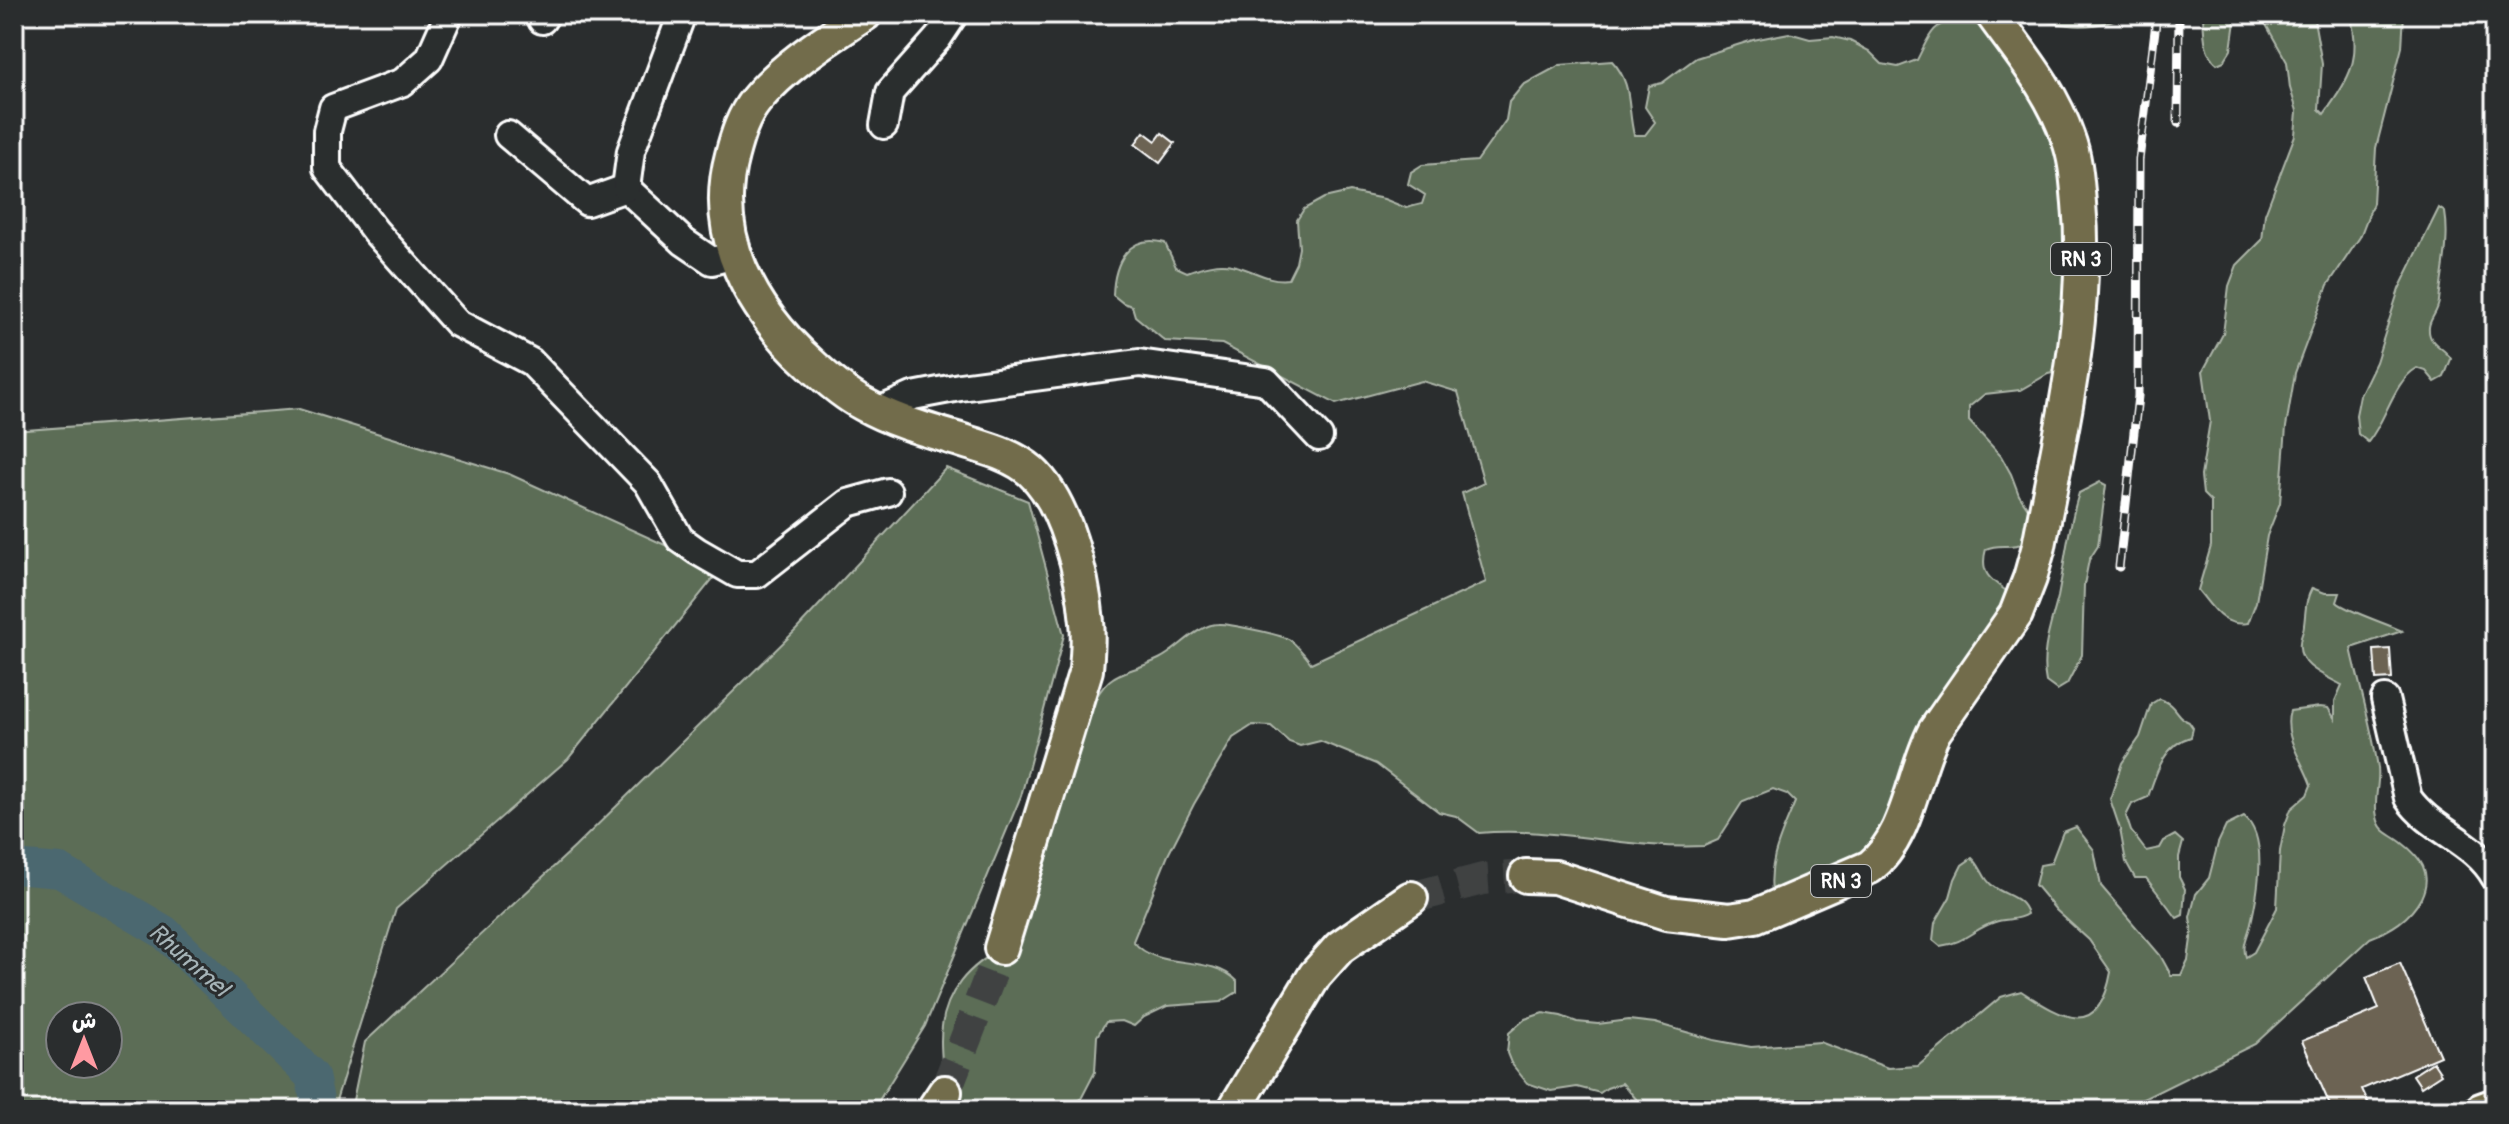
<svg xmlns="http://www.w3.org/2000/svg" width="2509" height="1124" viewBox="0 0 2509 1124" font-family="Pangolin,'Playpen Sans Arabic',sans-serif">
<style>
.green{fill:#5c6d56;stroke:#aeb6aa;stroke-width:2;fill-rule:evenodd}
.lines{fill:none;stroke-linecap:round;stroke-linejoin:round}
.river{stroke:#4c6870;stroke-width:34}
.building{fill:#6c6353;stroke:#fff;stroke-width:2}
.major-tunnel{stroke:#3f4243;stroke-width:32;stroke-dasharray:32 16;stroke-linecap:butt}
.minor-casing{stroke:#fff;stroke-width:32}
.major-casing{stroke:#fff;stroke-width:38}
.minor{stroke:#2a2d2e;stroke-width:26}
.major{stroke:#726c4b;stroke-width:32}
.rail-casing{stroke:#fff;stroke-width:9}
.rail{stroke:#2a2d2e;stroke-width:6;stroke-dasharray:18;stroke-linecap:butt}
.labels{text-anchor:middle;stroke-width:6;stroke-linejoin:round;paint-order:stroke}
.shield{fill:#2a2d2e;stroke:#bfc0c0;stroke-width:2}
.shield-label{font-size:20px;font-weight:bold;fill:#fff}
.water-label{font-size:24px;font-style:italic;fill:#a6b4b8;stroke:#2a2d2e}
</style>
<rect width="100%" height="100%" fill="#2a2d2e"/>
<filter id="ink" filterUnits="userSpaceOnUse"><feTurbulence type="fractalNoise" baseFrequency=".0125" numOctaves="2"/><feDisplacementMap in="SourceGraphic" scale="16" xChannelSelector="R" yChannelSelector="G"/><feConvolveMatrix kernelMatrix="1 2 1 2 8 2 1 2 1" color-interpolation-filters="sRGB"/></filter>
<g filter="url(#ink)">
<g class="green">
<path d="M2023,14H2125C2096,33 2054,26 2023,14Z"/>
<path d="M2203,14H2236L2231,50L2224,61L2217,64C2203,53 2204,31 2203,14Z"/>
<path d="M2260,14H2313L2322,64L2319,109L2324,114C2350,79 2362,58 2350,14H2404L2402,47L2376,148L2373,203L2360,237L2328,285L2295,373L2286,427L2280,503L2267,536L2256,602L2248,623C2222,627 2213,608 2198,590L2211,546V502L2203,494L2201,476L2210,421L2203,371L2223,334L2229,286L2237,265L2262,240L2265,214L2295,135L2297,111L2290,88L2287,62Z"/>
<path d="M1958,18H1977L2008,61L2059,145L2072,230L2061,371L2048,374L2020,390L1985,394L1969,407V421L2001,456L2011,474L2019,495L2029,510L2034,521L2031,540C2011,551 2001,542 1986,549C1978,577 1995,582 2015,597L1893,819L1865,854L1773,899C1766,863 1782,834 1795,802L1787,794L1773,789L1743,801L1718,840L1704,846C1628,850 1554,826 1479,833L1456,816L1439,812L1376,764L1320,741L1300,746L1289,742L1271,726L1253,725L1233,738L1194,804L1168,855L1133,941C1157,972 1210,953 1237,981V992L1221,1002L1167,1006L1144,1017L1134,1026L1122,1021L1106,1022L1097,1036L1095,1072L1081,1099L1051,1110H942C946,1087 941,1064 941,1041C941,992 970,964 1010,944L1088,712C1111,666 1119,678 1159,659C1174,652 1185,638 1200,630C1205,627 1212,624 1218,624C1226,623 1283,635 1290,640C1298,646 1305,655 1311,663L1486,582L1462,493L1484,483L1458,392L1422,381L1336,404L1222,344L1165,341L1135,316L1132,306L1123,303L1113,295C1114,263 1128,233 1165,243L1176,267L1187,272C1201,267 1217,262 1232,265C1252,269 1268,282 1288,279L1296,263L1299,248L1297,220L1304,209L1324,198L1350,192L1384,199L1406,208L1422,204L1425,195L1408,184L1411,172L1422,165L1477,161L1506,120L1509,102L1523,85L1560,65L1612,61C1633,83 1627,107 1634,135H1645L1655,122L1645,107L1649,86L1662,83L1696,58L1753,40L1789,33L1810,39L1833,37L1850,41L1869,51L1882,64L1898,67L1917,60C1929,37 1931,24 1958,18Z"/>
<path d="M2439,208L2445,212C2450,241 2442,272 2439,301C2438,315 2425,321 2430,336C2433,346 2446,349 2451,359L2444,377L2435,382L2426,371L2417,368C2393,382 2387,419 2368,442L2358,434L2356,415L2360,395L2376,362L2399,289Z"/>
<path d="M299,409L509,474L720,570L568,759L396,909L333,1110H14V431ZM60,1016H108V1064H60Z"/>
<polygon points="946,468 1028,501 1064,635 1021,796 925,1026 873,1110 351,1110 365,1042 575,847 796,630"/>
<path d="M2100,482L2106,485L2098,546L2089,560L2084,585L2082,655L2067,684L2057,690L2046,682C2040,653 2051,625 2058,597C2065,562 2068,527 2079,493Z"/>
<path d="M2312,588L2325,593H2340L2337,602C2344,610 2388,624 2402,631L2351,648C2360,688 2372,728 2378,768C2380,784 2373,801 2377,817C2380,832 2389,833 2401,842C2421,857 2433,873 2421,898C2410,919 2391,930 2370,938L2255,1044L2121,1110H1655L1645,1109L1622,1083L1607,1088L1600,1093L1577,1087L1551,1091L1527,1083L1511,1063L1507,1053L1509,1033L1525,1019L1543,1013L1561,1016L1577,1022L1598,1024L1629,1020L1655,1023L1714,1040L1751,1047L1820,1042L1888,1068L1918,1066L2001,997L2021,991C2064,1019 2099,1040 2111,972L2089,940L2056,910L2035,885L2040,865L2051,863L2063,832L2076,827L2094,850L2101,886L2160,955L2171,975H2181L2188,960L2192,932L2190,917L2196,894L2209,878L2218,843L2226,826L2244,817C2270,837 2257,898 2250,927C2247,938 2242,946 2246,957L2254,952L2277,908L2280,851L2285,825L2291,809L2307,795L2311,785C2303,761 2282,736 2290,711L2320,707L2328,708L2335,719V701L2342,685C2326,676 2297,666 2300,643C2300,637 2304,631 2304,625C2306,610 2305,601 2312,588Z"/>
<path d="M2159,699C2178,705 2174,717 2189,722L2193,728L2191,737C2164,744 2156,773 2148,797L2132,804L2126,816L2131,831L2146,851L2160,848L2164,841L2175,835L2183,842L2179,857V877L2185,889L2183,915L2177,918L2146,878H2135L2126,862L2120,829L2110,799L2122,763L2140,737L2151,704Z"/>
<path d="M1972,858C1980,865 1981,872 1987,880C1998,896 2022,893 2027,914C2017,921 2006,918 1995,922C1973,929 1965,943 1940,946L1933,940L1935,923L1950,897L1955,879L1962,865Z"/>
</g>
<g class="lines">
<polyline class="river" points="14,867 60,871 164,932 312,1076 319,1110"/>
</g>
<g class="building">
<polygon points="1144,132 1156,141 1162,133 1175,143 1160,163 1135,144"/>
<polygon points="2390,649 2392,679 2376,680 2374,650"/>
<polygon points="2400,963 2440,1056 2362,1089 2370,1106 2360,1110 2332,1110 2302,1041 2379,1009 2366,977"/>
<polygon points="2433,1062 2441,1074 2421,1087 2413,1075"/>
</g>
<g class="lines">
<g class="major-tunnel">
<polyline points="1411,898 1483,879 1526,876"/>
<polyline points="945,1092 1001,948"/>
</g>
<defs>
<g id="minor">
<polyline points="449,14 429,59 403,82 333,108 327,131 327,168 375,231 457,323 531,362 648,483 680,539 697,551 737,574 757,574 848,503 888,492"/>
<polyline points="542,20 546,14"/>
<polyline points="884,125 890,92 938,38 954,14"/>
<polyline points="508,135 587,202 626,188 684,242 712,261 735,255"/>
<polyline points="626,188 631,151 682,14"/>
<polyline points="879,411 913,396 960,387 1139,363 1266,381 1319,437"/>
<path d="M2385,699L2408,798C2431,831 2475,841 2495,877"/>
</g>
<g id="major">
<path d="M865,14C827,39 785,65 756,100C743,116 737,136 732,155C710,236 751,310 811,364C827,379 844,394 863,404C893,421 927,430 960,440C984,448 1012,454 1031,471C1066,502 1083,577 1087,622C1089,638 1087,655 1086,670L1001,948"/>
<path d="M1526,876L1555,877L1666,913L1729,920L1755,916L1870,867C1909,836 1912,775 1934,732L2016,614L2030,578L2039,546C2060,434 2090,318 2079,203C2077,182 2076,159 2068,138C2053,92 2020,53 1992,14"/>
<polyline points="933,1110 945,1092"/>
<polyline points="1234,1110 1315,975 1340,947 1411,898"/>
<polyline points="2481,1110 2495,1105"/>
</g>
</defs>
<use href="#minor" class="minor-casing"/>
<use href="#major" class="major-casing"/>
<use href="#minor" class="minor"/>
<use href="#major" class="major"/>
<defs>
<g id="rail">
<polyline points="2178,123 2179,14"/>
<polyline points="2119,567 2138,396 2139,160 2157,14"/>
</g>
</defs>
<use href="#rail" class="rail-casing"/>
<use href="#rail" class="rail"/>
</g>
</g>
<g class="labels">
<g class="shield">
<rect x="2051" y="243" width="60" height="32" rx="6"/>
<rect x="1811" y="865" width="60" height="32" rx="6"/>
</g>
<g class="shield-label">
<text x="2081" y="266">RN 3</text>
<text x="1841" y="888">RN 3</text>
</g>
<g class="water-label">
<text transform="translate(189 960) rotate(41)" y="8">Rhummel</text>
</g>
</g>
<rect width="2509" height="1124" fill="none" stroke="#2a2d2e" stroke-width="48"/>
<rect x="24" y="24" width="2461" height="1076" fill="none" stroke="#fff" stroke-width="3" filter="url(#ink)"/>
<g transform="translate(84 1040)"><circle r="38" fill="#2a2d2e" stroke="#7f8182" stroke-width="2"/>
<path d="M0-6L14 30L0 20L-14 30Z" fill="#ff9aa2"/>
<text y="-12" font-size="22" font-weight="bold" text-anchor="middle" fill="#ffffff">ش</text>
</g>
</svg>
